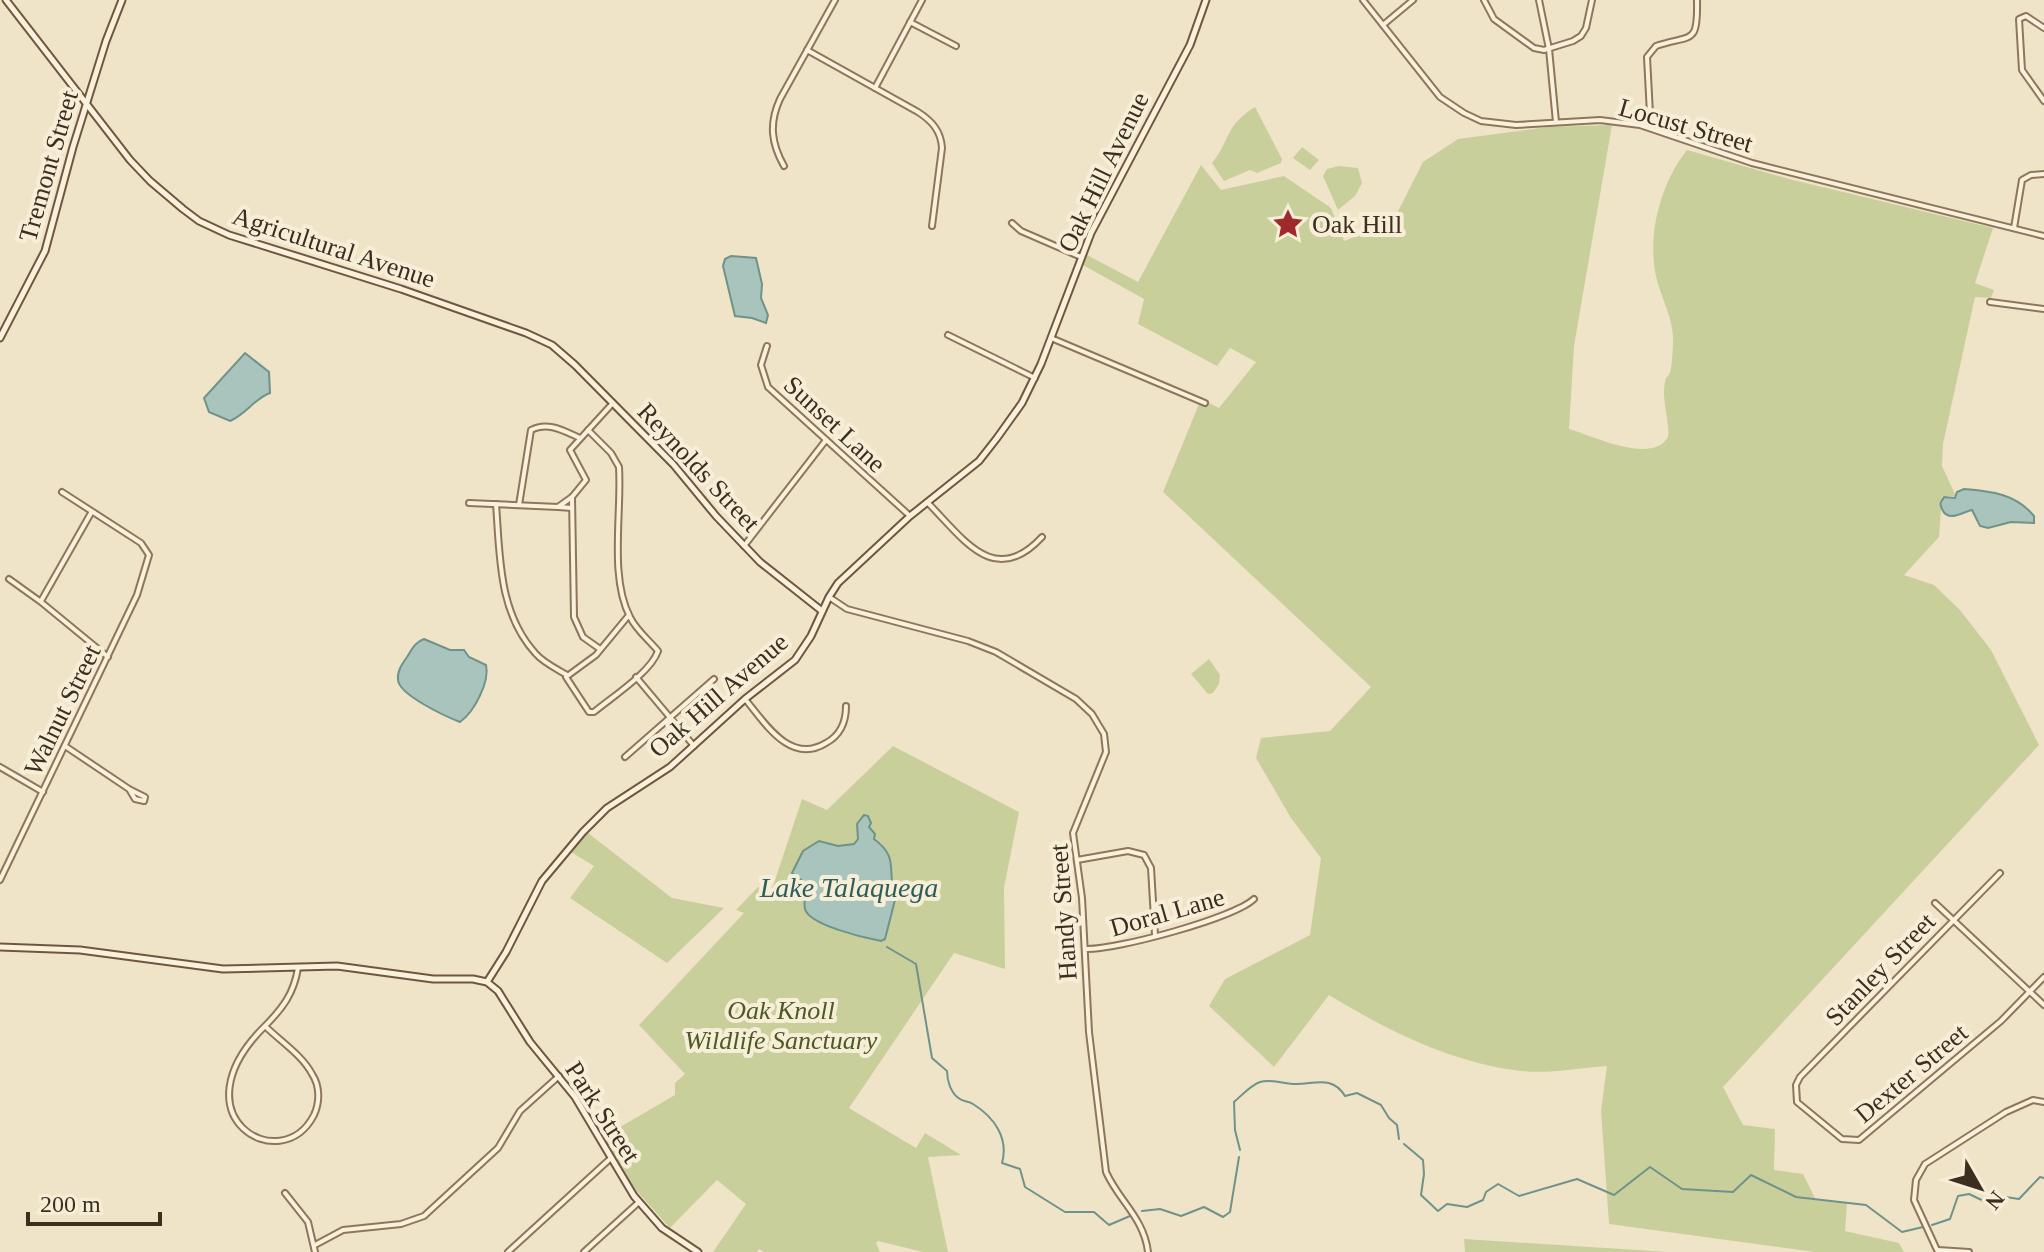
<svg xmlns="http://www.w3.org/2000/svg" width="2044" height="1252" viewBox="0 0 2044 1252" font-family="Georgia,serif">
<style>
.green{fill:#c9cf9b}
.water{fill:#a9c4bc;stroke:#6f938a;stroke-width:2}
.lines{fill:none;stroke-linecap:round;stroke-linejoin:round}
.stream{stroke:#6f938a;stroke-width:2}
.street-casing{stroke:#8d765c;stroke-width:8}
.secondary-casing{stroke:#6f573f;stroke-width:9}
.street{stroke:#faf1dc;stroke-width:4}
.secondary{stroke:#faf1dc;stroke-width:5}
.labels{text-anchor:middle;stroke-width:8;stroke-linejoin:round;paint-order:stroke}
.street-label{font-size:26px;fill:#3d2e20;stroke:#f7eed8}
.poi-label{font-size:26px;fill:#3d2e20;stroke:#f7eed8;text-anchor:start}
.park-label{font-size:26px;font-style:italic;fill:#4d5a26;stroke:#f7eed8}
.water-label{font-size:28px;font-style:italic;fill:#2f5d5a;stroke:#f7eed8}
</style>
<rect width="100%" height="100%" fill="#f0e4c8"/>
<g class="green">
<path d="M1255,107L1282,159L1281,163L1257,173L1250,170L1224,181L1212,163C1230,141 1225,125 1255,107Z"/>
<path d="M1612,125L1574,346L1569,429C1593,436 1652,465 1668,437C1670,420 1661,400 1665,382C1667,372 1666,382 1670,372C1672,369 1673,347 1673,342C1674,317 1659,295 1655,271C1648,231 1662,181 1687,150L1789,179L1993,228L1975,283L1994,290L1991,298L1975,297L1943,444L1942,466L1956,496H1942L1939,537L1904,575L1934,585L1960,610L1991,650L2039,745L1723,1087L1743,1125L1775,1129L1774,1170L1803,1174L1816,1200L1847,1203L1845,1231L1899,1243L1904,1252H1815L1609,1224L1601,1110L1607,1066C1580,1068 1548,1074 1521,1071C1452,1063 1388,1031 1329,995L1274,1067L1209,1006L1225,979L1310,935L1321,858L1291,818L1256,758L1261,738L1330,731L1371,687L1163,492L1201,399L1219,408L1256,362L1230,348L1217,366L1138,324L1144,299L1083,265L1087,255L1138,282L1201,165L1221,190L1284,176L1331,208L1344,241L1392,223L1423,162L1458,139L1548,127Z"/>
<polygon points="1302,147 1319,160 1310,170 1293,158"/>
<polygon points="1339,166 1358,168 1362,183 1355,196 1338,210 1323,176 1327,169"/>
<polygon points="1209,659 1220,675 1219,684 1213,693 1208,694 1191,674"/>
<polygon points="893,746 1019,812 1004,888 1005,969 954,953 849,1108 916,1148 925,1133 961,1155 928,1157 948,1252 923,1252 878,1241 876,1243 880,1252 764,1252 759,1249 757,1252 713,1252 746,1204 717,1180 670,1228 634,1188 603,1137 675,1095 675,1083 685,1074 639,1025 744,913 736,910 758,887 771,892 802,799 827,810"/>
<polygon points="588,833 672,898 724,908 667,963 570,898 594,866 571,852"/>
<polygon points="1464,1239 1668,1252 1465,1252"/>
</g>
<g class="water">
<polygon points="731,256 756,258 762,284 761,298 768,315 766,323 752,318 735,316 723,266 725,259"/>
<path d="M245,353L269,372L270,393C254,399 246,414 230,421L209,412L204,398Z"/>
<path d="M1964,489C1991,491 2016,494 2034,516V523L2011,522L1988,528L1980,526L1972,510C1962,512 1948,523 1942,509C1939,502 1941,503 1944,497L1955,498L1957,492Z"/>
<path d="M424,639L450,650H464L469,657L486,665C490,682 474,712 460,722C447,717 399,695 398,680C397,671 402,664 407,657C412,649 415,642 424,639Z"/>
<path d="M864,815L868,816L871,823L869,827L875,834L874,839C901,859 885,871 896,896L885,939L881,941C865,938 809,925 805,909C803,901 807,892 805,883L792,873L803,851L819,841L838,846L854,844L858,839L857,824Z"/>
</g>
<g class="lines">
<g class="stream">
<path d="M887,947L916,964L932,1058L947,1071C947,1081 951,1094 960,1099C964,1102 969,1101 973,1104C994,1117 1009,1138 1002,1163L1020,1169L1025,1187L1065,1212H1094L1109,1225L1130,1216"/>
<polyline points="1404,1144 1423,1160 1424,1174 1421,1195 1438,1211 1447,1204 1467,1207 1483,1200 1486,1192 1498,1184 1519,1196 1577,1179 1614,1195 1650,1167 1682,1189 1733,1192 1751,1175 1796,1197 1866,1205 1902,1232 1923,1227"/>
<path d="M1240,1150L1235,1130L1234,1102C1242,1095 1251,1085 1260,1082C1272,1079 1281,1083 1293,1084C1313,1085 1332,1074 1345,1096L1357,1093L1381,1105L1389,1118L1397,1125L1399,1139"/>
<polyline points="1142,1211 1160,1209 1181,1216 1204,1207 1223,1217 1230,1212 1239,1157"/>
<polyline points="1932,1225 1950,1219 1958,1196 1969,1194 1992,1205 1999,1196 2019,1199 2040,1177 2044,1178"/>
</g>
<defs>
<g id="street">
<polyline points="1363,0 1440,97 1464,113 1481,121 1516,125 1600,120 1640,125 1752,163 2044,236"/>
<polyline points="1484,0 1494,19 1534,48 1544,50 1573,41 1581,36 1586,28 1592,0"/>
<polyline points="1539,0 1549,49 1556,122"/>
<polyline points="910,22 956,46"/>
<polyline points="1383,25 1413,0"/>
<polyline points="2044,28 2026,16 2019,19 2022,70 2044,101"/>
<path d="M807,50L918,112C932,121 941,131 942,148L932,226"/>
<polyline points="875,88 922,0"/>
<path d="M1647,127L1650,114L1647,57L1656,46C1692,34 1698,46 1697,0"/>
<path d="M784,166C771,143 769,123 780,99L835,0"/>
<polyline points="1012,223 1021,231 1081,257"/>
<polyline points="2014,228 2022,180 2031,175 2044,174"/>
<polyline points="1990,302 2044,309"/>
<polyline points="948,335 1035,378"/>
<polyline points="1051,338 1205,403"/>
<polyline points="767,346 761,365 768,387 910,516"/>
<path d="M588,430L611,453L619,467C622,512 609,577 630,617C636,630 649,640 658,651C651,672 612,697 594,712H589L566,677L596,655L629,615"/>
<polyline points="572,497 558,507 572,508"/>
<path d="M927,502C963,538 994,589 1042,537"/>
<polyline points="469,503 558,507"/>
<path d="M496,504C500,555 498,613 536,654C544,663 557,669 567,675"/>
<path d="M519,505L531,430C548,421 564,431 580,438"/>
<polyline points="744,546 826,440"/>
<polyline points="9,579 41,602 108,657"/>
<path d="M829,597L847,609L968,641L996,652L1076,699L1092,714L1104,734L1106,752L1073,833L1082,898L1089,1032L1106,1172C1119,1201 1144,1218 1148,1252"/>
<polyline points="41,601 91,513"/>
<polyline points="600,649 583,637 574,617 572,497 586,480 570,450 612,404"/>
<polyline points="636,677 694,746"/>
<path d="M745,699C765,723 790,765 826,743C841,735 846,722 846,706"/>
<polyline points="65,746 129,789 145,797 144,801 135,799 129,789"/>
<polyline points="625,757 714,679"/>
<polyline points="0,767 43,792"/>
<polyline points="1077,860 1128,851 1144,855 1151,868 1155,935"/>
<polyline points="2000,873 1800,1077 1796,1085 1797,1102 1842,1139 1859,1140 2001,1021 2044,977"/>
<polyline points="0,880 137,595 149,555 141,543 62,492"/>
<polyline points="1935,903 2044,1005"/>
<path d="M1086,949C1116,950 1234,918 1254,899"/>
<path d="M265,1026C174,1116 281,1179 314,1115C320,1102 320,1086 312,1074C302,1055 280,1041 265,1026C283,1008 294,993 298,968"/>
<polyline points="285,1193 308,1222 315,1252"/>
<polyline points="315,1245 343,1230 401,1224 424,1216 498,1148 520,1111 559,1076"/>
<polyline points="1937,1250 1914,1200 1916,1180 1925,1164 2006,1112 2033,1100 2044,1102"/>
<polyline points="1938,1250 1969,1252"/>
<polyline points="508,1252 611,1158"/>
<polyline points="584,1252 639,1202"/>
</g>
<g id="secondary">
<polyline points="6,0 130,160 150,181 183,209 199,221 229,235 401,289 526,333 552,345 575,365 673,464 716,516 760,562 822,611"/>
<polyline points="0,338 45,251 73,147 106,41 122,0"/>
<polyline points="0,947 80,950 223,969 337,966 433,979 473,979 487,982 498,991 530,1042 575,1097 634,1196 662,1228 698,1252"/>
<polyline points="487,982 506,952 542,881 583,832 607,808 670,767 745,699 795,660 811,636 829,597 838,583 910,516 979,461 997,438 1022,403 1041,364 1091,233 1190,45 1206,0"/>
</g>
</defs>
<use href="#street" class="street-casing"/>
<use href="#secondary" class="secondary-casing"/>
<use href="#street" class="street"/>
<use href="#secondary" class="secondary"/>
</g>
<defs>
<symbol id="sight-bare" viewBox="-9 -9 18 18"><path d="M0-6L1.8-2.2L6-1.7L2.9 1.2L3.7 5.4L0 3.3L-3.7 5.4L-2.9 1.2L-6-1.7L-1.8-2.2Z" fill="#9e2a2b" stroke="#f7eed8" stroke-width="2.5" paint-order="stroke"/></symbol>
</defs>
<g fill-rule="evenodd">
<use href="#sight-bare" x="1266" y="202" width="44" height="44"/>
</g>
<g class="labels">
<g class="street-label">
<text transform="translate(1686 125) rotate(16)" y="9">Locust Street</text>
<text transform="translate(48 166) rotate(-74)" y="9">Tremont Street</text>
<text transform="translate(1103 172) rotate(-64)" y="9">Oak Hill Avenue</text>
<text transform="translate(334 247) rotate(18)" y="9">Agricultural Avenue</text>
<text transform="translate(835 424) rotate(43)" y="9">Sunset Lane</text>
<text transform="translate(699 467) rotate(47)" y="9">Reynolds Street</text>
<text transform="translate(718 695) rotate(-41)" y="9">Oak Hill Avenue</text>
<text transform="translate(62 710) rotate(-64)" y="9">Walnut Street</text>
<text transform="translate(1063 912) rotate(-94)" y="9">Handy Street</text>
<text transform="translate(1167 912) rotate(-16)" y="9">Doral Lane</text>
<text transform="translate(1880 969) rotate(-46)" y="9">Stanley Street</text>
<text transform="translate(1911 1073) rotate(-40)" y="9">Dexter Street</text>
<text transform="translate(603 1112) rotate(57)" y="9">Park Street</text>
</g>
<g class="poi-label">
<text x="1312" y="233">Oak Hill</text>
</g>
<g class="park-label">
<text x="781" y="1019">Oak Knoll<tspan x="781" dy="30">Wildlife Sanctuary</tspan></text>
</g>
<g class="water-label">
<text x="849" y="897">Lake Talaquega</text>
</g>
</g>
<g transform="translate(1980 1188) rotate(129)" stroke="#f7eed8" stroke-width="6" paint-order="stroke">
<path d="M0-6L14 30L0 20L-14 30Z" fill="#3d2e20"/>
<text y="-12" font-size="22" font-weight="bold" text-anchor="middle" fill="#3d2e20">N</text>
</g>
<path d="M28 1212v12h132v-12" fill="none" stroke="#3d2e20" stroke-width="4"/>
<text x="40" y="1212" font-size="24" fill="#3d2e20" stroke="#f7eed8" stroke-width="6" paint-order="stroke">200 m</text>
</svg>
